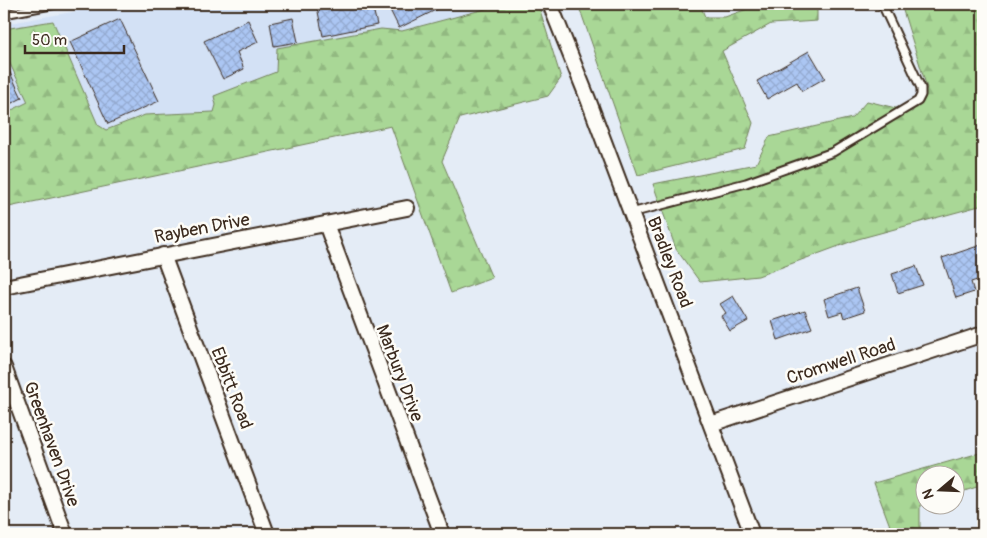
<svg xmlns="http://www.w3.org/2000/svg" width="987" height="538" viewBox="0 0 987 538" font-family="Pangolin,sans-serif">
<style>
.built{fill:#d3e1f5}
.forest{fill:url(#forest-firs);stroke:#72805a}
.building{fill:url(#building-cross-hatch);stroke:#3b2a1e}
.lines{fill:none;stroke-linecap:round;stroke-linejoin:round}
.lane-casing{stroke:#3b2a1e;stroke-width:11}
.street-casing{stroke:#3b2a1e;stroke-width:18}
.lane{stroke:#fdfcf7;stroke-width:7}
.street{stroke:#fdfcf7;stroke-width:14}
.labels{text-anchor:middle;stroke-width:5;stroke-linejoin:round;paint-order:stroke}
.street-label{font-size:18px;fill:#3b2a1e;stroke:#fdfcf7}
</style>
<defs>
<pattern id="forest-firs" width="22" height="20" patternUnits="userSpaceOnUse" patternTransform="scale(1.25)"><rect width="22" height="20" fill="#a9d796"/><path d="M5 1l3.5 6h-7zM16 11l3.5 6h-7z" fill="#92b981"/></pattern>
<pattern id="building-cross-hatch" width="8" height="8" patternUnits="userSpaceOnUse" patternTransform="scale(1.25)"><rect width="8" height="8" fill="#abc6f3"/><path d="M0 0l8 8M0 8l8-8" fill="none" stroke="#94aad0"/></pattern>
</defs>
<rect width="100%" height="100%" fill="#e4ecf6"/>
<filter id="ink" filterUnits="userSpaceOnUse"><feTurbulence type="fractalNoise" baseFrequency=".02" numOctaves="2"/><feDisplacementMap in="SourceGraphic" scale="10" xChannelSelector="R" yChannelSelector="G"/><feConvolveMatrix kernelMatrix="1 2 1 2 8 2 1 2 1" color-interpolation-filters="sRGB"/></filter>
<g filter="url(#ink)">
<g class="built">
<polygon points="117,4 504,4 402,31 381,29 277,48 276,72 215,96 216,105 214,112 145,115 106,130 98,125 53,21 4,29 4,24"/>
<polygon points="4,51 28,102 4,114"/>
</g>
<g class="forest">
<polygon points="504,4 534,4 539,7 561,78 548,96 460,118 442,161 492,278 451,293 391,126 4,208 4,114 28,102 4,51 4,29 53,21 98,125 106,130 145,115 214,112 216,105 214,96 276,72 277,48 381,29 402,31"/>
<polygon points="578,4 700,4 705,17 725,17 761,4 817,4 817,21 771,24 722,51 753,123 745,149 638,175"/>
<polygon points="901,4 983,4 983,205 858,239 758,276 700,282 676,249 653,184 756,164 769,137 852,118 867,101 912,112 927,88"/>
<polygon points="983,452 983,485 955,494 954,476 924,476 924,503 920,505 920,534 893,534 874,483"/>
</g>
<g class="building">
<polygon points="330,4 372,4 377,25 323,36 317,7"/>
<polygon points="387,4 448,4 399,28"/>
<polygon points="293,18 298,42 274,46 270,23"/>
<polygon points="120,19 159,101 108,124 70,42"/>
<polygon points="248,20 258,42 237,52 244,69 223,79 204,41"/>
<polygon points="809,51 825,78 802,91 797,82 767,99 757,81"/>
<polygon points="4,60 22,98 4,107"/>
<polygon points="981,245 983,252 983,278 971,282 974,292 956,298 942,258"/>
<polygon points="916,266 923,285 898,293 892,274"/>
<polygon points="857,288 865,311 844,318 842,312 829,316 824,299"/>
<polygon points="733,296 748,321 730,331 721,316 726,313 720,304"/>
<polygon points="805,310 812,328 778,340 772,321"/>
</g>
<g class="lines">
<defs>
<g id="lane">
<polyline points="4,14 56,4"/>
<polyline points="631,213 746,183 833,152 918,101 921,95 921,88 882,4"/>
</g>
<g id="street">
<polyline points="550,4 588,99 752,534"/>
<polyline points="326,224 442,534"/>
<polyline points="163,255 267,534"/>
<polyline points="4,287 407,208"/>
<polyline points="4,367 65,534"/>
<polyline points="711,424 983,334"/>
</g>
</defs>
<use href="#lane" class="lane-casing"/>
<use href="#street" class="street-casing"/>
<use href="#lane" class="lane"/>
<use href="#street" class="street"/>
</g>
</g>
<g class="labels">
<g class="street-label">
<text transform="translate(202 228) rotate(-11)" y="6">Rayben Drive</text>
<text transform="translate(670 262) rotate(69)" y="6">Bradley Road</text>
<text transform="translate(841 361) rotate(-18)" y="6">Cromwell Road</text>
<text transform="translate(400 373) rotate(69)" y="6">Marbury Drive</text>
<text transform="translate(232 388) rotate(69)" y="6">Ebbitt Road</text>
<text transform="translate(52 444) rotate(70)" y="6">Greenhaven Drive</text>
</g>
</g>
<rect width="987" height="538" fill="none" stroke="#fdfcf7" stroke-width="20"/>
<rect x="10" y="10" width="967" height="518" fill="none" stroke="#3b2a1e" stroke-width="2" filter="url(#ink)"/>
<g transform="translate(940 490) rotate(251)"><circle r="24" fill="#fdfcf7" stroke="#afa8a0"/>
<path d="M0-4L9 19L0 12L-9 19Z" fill="#3b2a1e"/>
<text y="-8" font-size="14" font-weight="bold" text-anchor="middle" fill="#3b2a1e">N</text>
</g>
<path d="M25 45v8h99v-8" fill="none" stroke="#3b2a1e" stroke-width="2.5"/>
<text x="32" y="45" font-size="15" fill="#3b2a1e" stroke="#fdfcf7" stroke-width="4" paint-order="stroke">50 m</text>
</svg>
